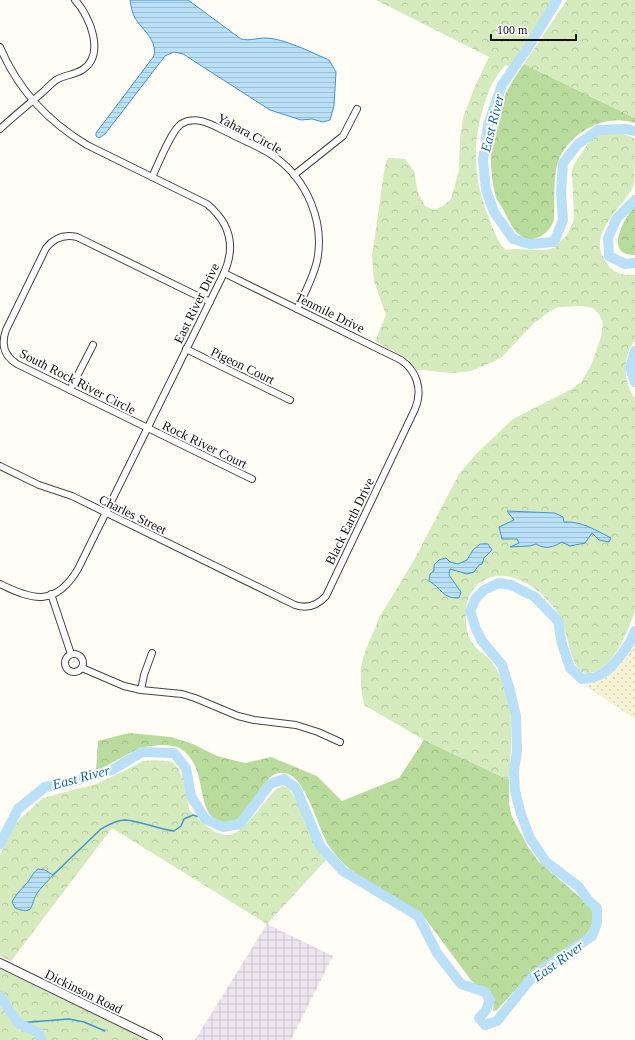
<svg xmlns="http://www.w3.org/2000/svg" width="635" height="1040" viewBox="0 0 635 1040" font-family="'Times New Roman',serif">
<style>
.industrial{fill:url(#industrial-grid)}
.farmland{fill:url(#farmland-dots)}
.forest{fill:url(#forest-crowns)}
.park{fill:url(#park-crowns)}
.water{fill:url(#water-rules);stroke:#3f96cf}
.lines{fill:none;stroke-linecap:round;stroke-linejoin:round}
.stream{stroke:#3f96cf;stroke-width:1.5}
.river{stroke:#b9e0f7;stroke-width:10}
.minor-casing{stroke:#444;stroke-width:8}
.tertiary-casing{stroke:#444;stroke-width:10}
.minor{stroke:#fff;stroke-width:6}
.tertiary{stroke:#fff;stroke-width:8}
.labels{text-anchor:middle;stroke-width:4;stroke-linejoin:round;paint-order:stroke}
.street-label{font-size:13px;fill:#111;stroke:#fff}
.water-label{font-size:14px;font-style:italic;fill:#1768a6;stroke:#fff}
</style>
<defs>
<pattern id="industrial-grid" width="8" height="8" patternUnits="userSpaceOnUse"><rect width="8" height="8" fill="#eee6ef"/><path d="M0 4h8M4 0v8" fill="none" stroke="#cbc4cc"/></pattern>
<pattern id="farmland-dots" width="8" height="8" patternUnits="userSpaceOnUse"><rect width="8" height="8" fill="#f6f3d4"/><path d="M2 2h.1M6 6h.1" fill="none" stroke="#d2cfb5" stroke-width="1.8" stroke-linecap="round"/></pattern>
<pattern id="forest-crowns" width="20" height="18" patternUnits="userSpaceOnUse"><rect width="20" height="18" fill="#b9dc9c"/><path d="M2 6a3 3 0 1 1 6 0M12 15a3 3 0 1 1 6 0" fill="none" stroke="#9ebc85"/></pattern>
<pattern id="park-crowns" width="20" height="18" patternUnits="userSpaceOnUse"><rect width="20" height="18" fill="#d5ebbd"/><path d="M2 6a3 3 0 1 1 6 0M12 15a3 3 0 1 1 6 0" fill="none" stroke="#b6c8a1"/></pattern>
<pattern id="water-rules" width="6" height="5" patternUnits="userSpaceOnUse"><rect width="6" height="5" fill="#b9e0f7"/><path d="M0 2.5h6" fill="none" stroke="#9ebfd3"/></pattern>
</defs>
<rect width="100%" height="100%" fill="#fffdf5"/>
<polygon class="industrial" points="267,924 333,956 291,1040 195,1040"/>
<polygon class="farmland" points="635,639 635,719 586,686 587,682 598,682 605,678 617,668 629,655"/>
<g class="forest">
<path d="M524,64L635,118V123C605,113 569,132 558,162C553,176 555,203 554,220C551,228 547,233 539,237C520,247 510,223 503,209C500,204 496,199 495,193C492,184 492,175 491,166C489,126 501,96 524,64Z"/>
<path d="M635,205V255C602,255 625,218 635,205Z"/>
<path d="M129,733L171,737L193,744L217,756L245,763L271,757L317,776L342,801L399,778L424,740L509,780V804L512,817L528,847L538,861L590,906C596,918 593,927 584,937L532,972L497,1010L493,1011L494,999L491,994L488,990L477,986L470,979L425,918C415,909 404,903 392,897C368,883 345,870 329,846C318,829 306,776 285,773C263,769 254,809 239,818C237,820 233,820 231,821C227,822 222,823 219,822C194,810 209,767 181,749C171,743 156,745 145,747C128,752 112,764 96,771L98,741Z"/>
</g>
<g class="park">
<path d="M376,0H560L520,62L516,70L506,65C494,77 489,89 484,105C471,146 474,182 490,221C494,231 498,243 506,250L515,249L546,250L554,248L567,235L574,220L572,171C574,163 579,157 583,151C587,145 591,138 598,135C610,130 624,133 635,139C635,147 635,179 634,185C624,207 585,234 606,262C614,274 622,275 635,275V341C622,354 623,384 635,398V612C627,631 614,669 590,673C586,674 582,673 579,670C570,659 568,637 563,624C555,601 522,572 496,576C472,581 464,599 466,621C467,628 467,635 471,641C476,649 482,653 488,658C495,665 501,676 504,684C515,716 511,747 509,780L424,740L364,705L361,687V666L365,652L380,616L413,562L459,474L476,454L513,419L572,389L582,381L592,363L601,337L603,323L599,314L593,308L582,306L558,307L550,311L533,324L502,357L493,362L471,371L451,373L421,370L418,371L408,359L375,341L386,315L374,281L372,256L385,166L388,158L405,159L414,171L418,193L425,206L434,210L443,206L451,199L459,170L460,138L463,118L475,86L489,57Z"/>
<polygon points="567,0 635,0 635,118 524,64"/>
<polygon points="156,760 172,762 178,768 183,779 189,809 201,822 215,832 225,835 230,835 237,832 250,820 275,790 282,786 286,787 290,790 300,808 310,831 326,860 267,924 112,828 11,961 0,956 0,856 13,827 22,817 43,798 96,784 126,770 143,761"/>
<polygon points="0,967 14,975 147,1040 0,1040"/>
</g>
<g class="water">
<path d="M130,0H188L241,39C251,41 256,38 266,38C283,38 313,53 329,60L336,72L334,106L330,120L323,122L312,119L301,120L270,110L183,54L174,52L165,56L105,134L99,138L96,136V133L154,56C157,39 143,31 135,18C132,13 131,6 130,0Z"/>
<path d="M507,511L555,513L563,517L564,522C581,521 596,530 611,538L609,542L599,540L592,533L585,543L570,546L562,542C553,547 546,550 536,544L530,546L510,547L519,543L517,539H502L499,527L514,520Z"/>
<path d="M480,544H488L492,550L484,558L482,564L479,565L474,572L467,574L450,569L449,575L461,592L459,598C442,599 442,588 429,581L430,574L434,571V565L439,560L446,558L450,562L458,564L467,560L473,550Z"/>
<path d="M38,869L45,870L53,875C48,881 40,888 36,895C30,907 34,915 15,908L12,902C15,895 21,890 26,884C31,879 32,873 38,869Z"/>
</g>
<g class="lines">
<g class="stream">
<path d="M53,875L101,829C108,825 116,820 125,820C141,821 158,829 174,831L181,826L184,819L193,815L205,819"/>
<polyline points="18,1023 69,1019 84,1022 105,1031"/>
</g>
<g class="river">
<polyline points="557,0 531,43 502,85 488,125 483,160 486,190 494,212 513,239 530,244 554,242 563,220 561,193 563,163 578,144 598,130 626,129 635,131"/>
<polyline points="635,200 617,218 608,238 609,256 625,264 635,263"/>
<polyline points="635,351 630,368 635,382"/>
<path d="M0,844L18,809L45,787L72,782L112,770L142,752L174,753L186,768L191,796L205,819L223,827L240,824L270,784L284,779L296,788L320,846L343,871L418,916L437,953L461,984L485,992L490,1000L486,1010L479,1018L485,1025L497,1021L534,975L592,936L597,923V908L588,900L578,886L546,862L530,838L521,814L515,791L514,771L517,751L516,716L509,687L502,665L482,641L476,629L470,611L476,598L484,590L499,583L511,585L535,597L558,621L562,644L570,668L582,679C586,678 591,678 595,677C611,672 629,647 635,631"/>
<polyline points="0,996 18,1023 39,1033 41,1040"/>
</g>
<defs>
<g id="minor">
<path d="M0,47C18,90 47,121 87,145L207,204C230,223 236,246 224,273L78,569C56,606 34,601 0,584"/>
<path d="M0,129C14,116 29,104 44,91C48,87 52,83 56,80C64,75 74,75 82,70C106,55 90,16 75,0"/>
<polyline points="294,175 343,136 357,109"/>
<path d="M152,177C158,165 171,131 181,124C197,114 214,126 229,133C244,141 261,147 275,157C307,180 325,222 317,261C313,278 305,293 297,309"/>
<path d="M210,302L77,237C64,234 54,238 46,248L6,330C1,344 4,356 17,364L252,479"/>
<polyline points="186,349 290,400"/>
<polyline points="70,390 93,345"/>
<path d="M0,466L39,485L72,496L295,605C307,609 317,606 326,596L415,409C423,390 417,371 401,360L224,273"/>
<polyline points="51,594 71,654"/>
<circle cx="74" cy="663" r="9"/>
<polyline points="82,668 124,686 141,690 182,694 195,698 238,716 254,720 296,725 318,732 340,742"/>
<polyline points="141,690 144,675 152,653"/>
</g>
<polyline id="tertiary" points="0,963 158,1040"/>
</defs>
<use href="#minor" class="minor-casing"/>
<use href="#tertiary" class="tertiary-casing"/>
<use href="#minor" class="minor"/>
<use href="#tertiary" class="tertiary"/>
</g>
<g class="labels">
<g class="street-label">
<text transform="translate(250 133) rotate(28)" y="5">Yahara Circle</text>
<text transform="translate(196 303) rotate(-64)" y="5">East River Drive</text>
<text transform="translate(330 312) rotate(26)" y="5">Tenmile Drive</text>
<text transform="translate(243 365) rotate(26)" y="5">Pigeon Court</text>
<text transform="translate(78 381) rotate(27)" y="5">South Rock River Circle</text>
<text transform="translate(205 444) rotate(26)" y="5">Rock River Court</text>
<text transform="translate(133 514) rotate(26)" y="5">Charles Street</text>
<text transform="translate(349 521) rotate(-64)" y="5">Black Earth Drive</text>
<text transform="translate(84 991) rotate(26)" y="5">Dickinson Road</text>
</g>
<g class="water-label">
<text transform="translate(492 123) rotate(-76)" y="5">East River</text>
<text transform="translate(81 777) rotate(-15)" y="5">East River</text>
<text transform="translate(558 961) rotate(-36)" y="5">East River</text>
</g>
</g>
<path d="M491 34v6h85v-6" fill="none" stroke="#111111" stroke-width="2"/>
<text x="497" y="34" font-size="12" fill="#111111" stroke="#ffffff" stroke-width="3" paint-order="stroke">100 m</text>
</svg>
